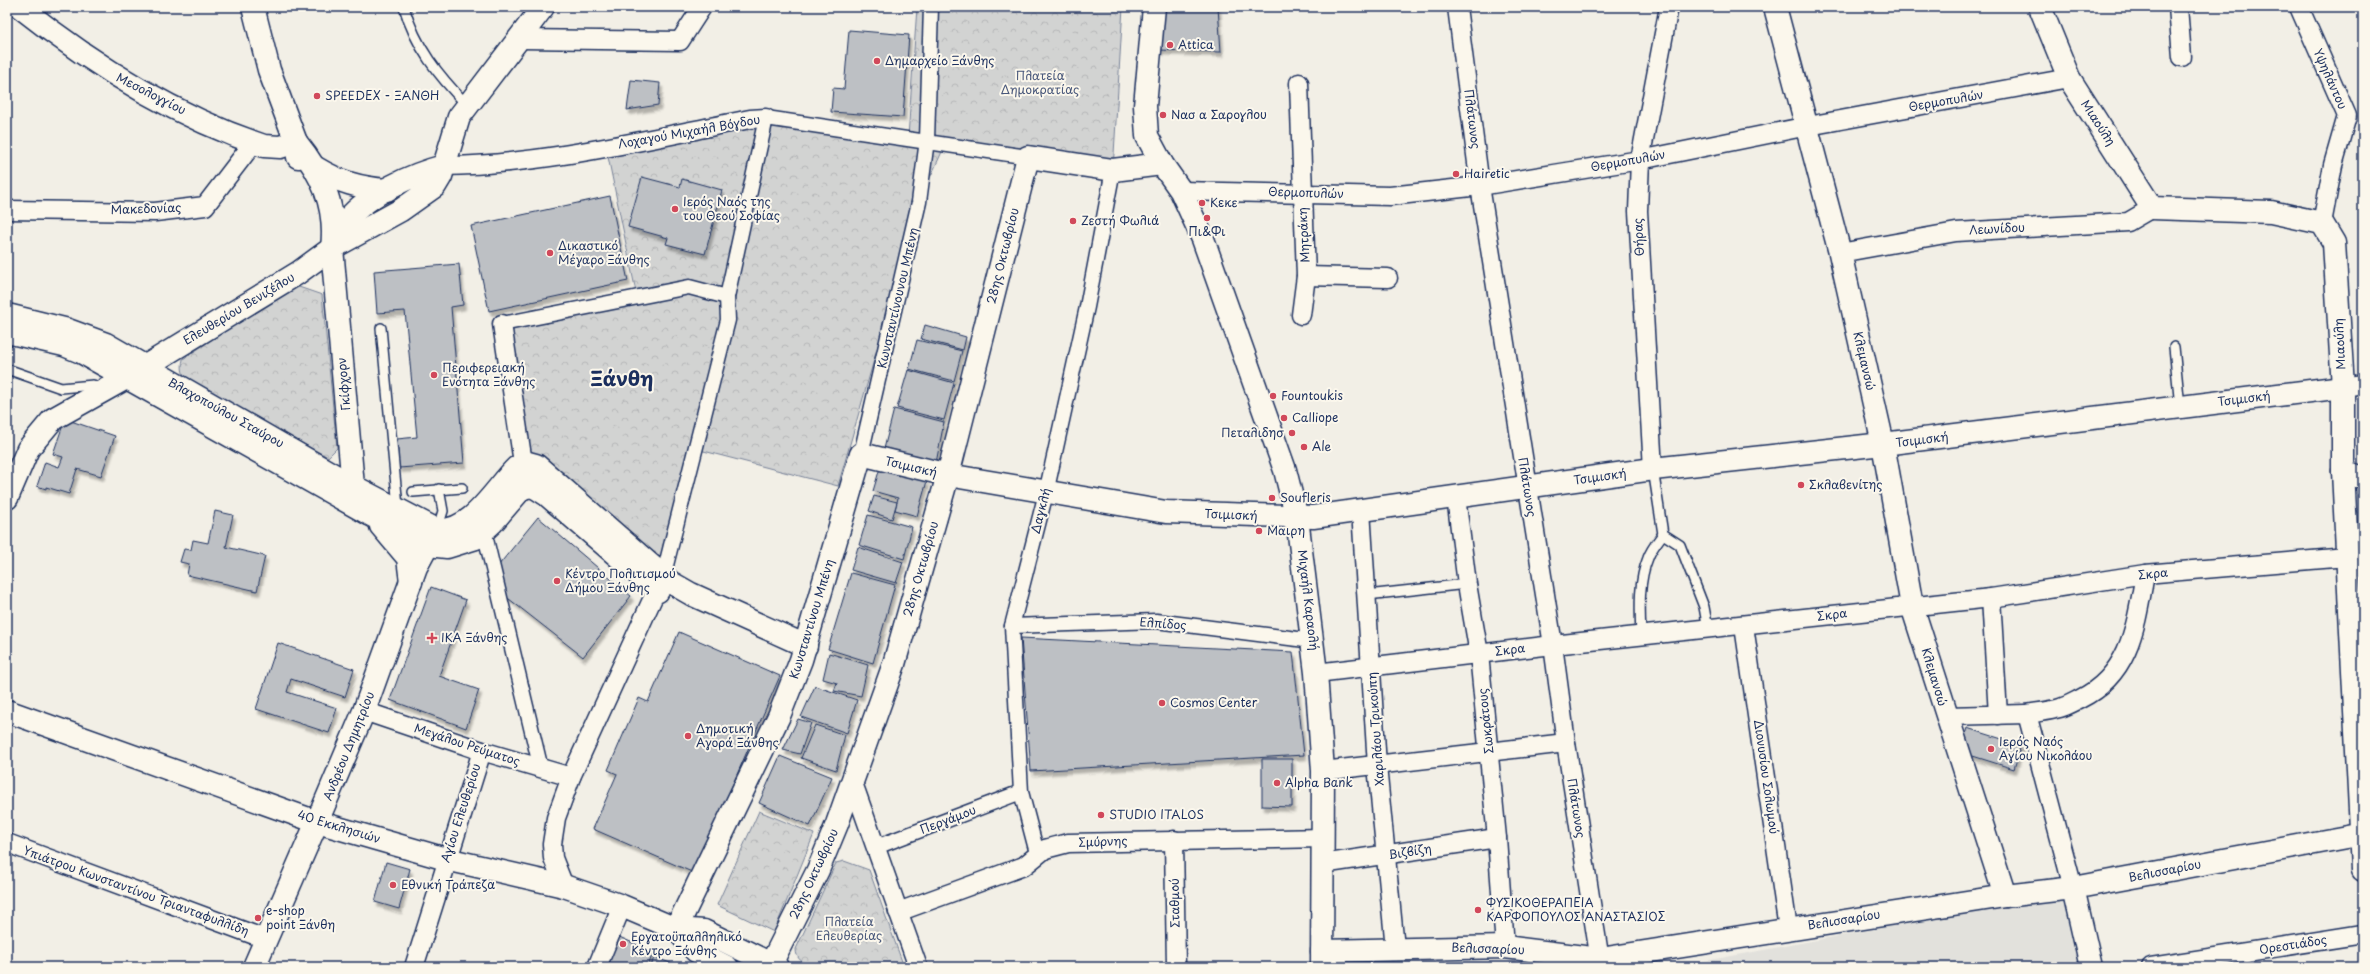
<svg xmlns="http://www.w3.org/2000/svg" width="2370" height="974" viewBox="0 0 2370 974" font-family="'Playpen Sans',sans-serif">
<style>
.built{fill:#e2e1dc}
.park{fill:url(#park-crowns);stroke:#768198}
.building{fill:#bdc0c4;stroke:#1b2f5e;filter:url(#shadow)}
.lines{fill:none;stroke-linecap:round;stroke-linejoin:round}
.service-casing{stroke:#1b2f5e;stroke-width:12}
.pedestrian-casing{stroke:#1b2f5e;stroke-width:17}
.minor-casing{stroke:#1b2f5e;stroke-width:21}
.tertiary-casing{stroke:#1b2f5e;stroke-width:25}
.secondary-casing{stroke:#1b2f5e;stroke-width:25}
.primary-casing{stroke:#1b2f5e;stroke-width:25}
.service{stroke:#fbf7ec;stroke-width:9}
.pedestrian{stroke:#fbf7ec;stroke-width:14}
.minor{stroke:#fbf7ec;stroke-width:18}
.tertiary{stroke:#fbf7ec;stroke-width:22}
.secondary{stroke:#fbf7ec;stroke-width:22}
.primary{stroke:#fbf7ec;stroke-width:22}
.poi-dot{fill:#d1495b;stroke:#fbf7ec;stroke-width:1.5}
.labels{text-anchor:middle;stroke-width:4;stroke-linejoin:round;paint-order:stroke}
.poi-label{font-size:12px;fill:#1b2f5e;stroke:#fbf7ec;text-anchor:start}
.park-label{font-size:12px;fill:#49587b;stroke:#fbf7ec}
.street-label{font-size:12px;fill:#1b2f5e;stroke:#fbf7ec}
.town-label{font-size:20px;font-weight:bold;fill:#1b2f5e;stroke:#fbf7ec}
</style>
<defs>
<pattern id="park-crowns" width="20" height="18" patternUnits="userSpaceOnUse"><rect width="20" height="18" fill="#d2d3d2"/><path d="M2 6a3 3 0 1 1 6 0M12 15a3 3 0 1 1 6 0" fill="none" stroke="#b4b5b7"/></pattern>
<filter id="shadow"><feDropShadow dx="2.5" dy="4.5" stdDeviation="1" flood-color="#0004"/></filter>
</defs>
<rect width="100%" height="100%" fill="#f2efe6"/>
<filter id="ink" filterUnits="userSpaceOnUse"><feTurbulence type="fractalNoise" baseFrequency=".025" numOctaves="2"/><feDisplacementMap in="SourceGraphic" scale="8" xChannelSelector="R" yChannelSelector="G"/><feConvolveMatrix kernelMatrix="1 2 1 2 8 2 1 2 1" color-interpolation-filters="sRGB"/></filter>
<g filter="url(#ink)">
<polygon class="built" points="2068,893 2080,967 1673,967"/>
<g class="park">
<polygon points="917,7 1123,7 1113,170 946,143 919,202 838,486 696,449 663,577 528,463 502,324 637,297 606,147 766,118 908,137"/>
<path d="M293,285L322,295L337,448L328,457L190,384C182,375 181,369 183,359Z"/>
<polygon points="759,811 814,834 774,932 717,905"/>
<path d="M844,861L869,870L904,967H811C803,962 796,960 796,949L836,863Z"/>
</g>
<g class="building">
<polygon points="1164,7 1218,7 1221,52 1159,50"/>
<polygon points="849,30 909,35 903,117 831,112 833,88 844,89"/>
<polygon points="631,80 660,83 658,105 627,110"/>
<polygon points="642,177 680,187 682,179 722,190 705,254 666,244 668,238 628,227"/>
<polygon points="610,196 628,281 489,311 471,226"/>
<polygon points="459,264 463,305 451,307 464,463 399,468 397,439 417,437 405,311 377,313 374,271"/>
<polygon points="925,325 966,337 963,350 921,339"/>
<polygon points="917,340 962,351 954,381 909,369"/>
<polygon points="908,370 954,383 944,420 897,408"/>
<polygon points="894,409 944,422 936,463 884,449"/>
<polygon points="65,419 115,436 101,476 77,469 69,494 46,487 46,489 37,486 45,462 59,467 63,457 53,454"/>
<polygon points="880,468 927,481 917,516 895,510 898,498 873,491"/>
<polygon points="874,496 897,502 892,519 869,511"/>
<polygon points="215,511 233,515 226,547 265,556 257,591 187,575 189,564 180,562 184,549 191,550 193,540 208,543"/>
<polygon points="868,515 912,527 904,559 859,545"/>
<polygon points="538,517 631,596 583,657 504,595 498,566"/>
<polygon points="858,547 903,562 896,583 851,570"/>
<polygon points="851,573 895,585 873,663 828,649"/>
<polygon points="431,587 466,600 439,676 479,690 466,728 390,700"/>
<polygon points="679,632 780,676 694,873 593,829 617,774 608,770 639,698 648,702"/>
<polygon points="1021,638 1293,652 1304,755 1031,771"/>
<polygon points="278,643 354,669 345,697 291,679 287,692 337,708 329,733 256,709"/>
<polygon points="829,653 868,665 861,696 834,691 837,683 823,679"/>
<polygon points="815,686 857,700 847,733 801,717"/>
<polygon points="798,719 811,723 800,754 783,750"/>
<polygon points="815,725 845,735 836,770 801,758"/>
<polygon points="1967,728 2021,745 2014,769 1960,752"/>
<polygon points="780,756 832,777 810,826 759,803"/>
<polygon points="1262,759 1292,759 1292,807 1262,806"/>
<polygon points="386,862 410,869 399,909 375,902"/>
<polygon points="615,935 653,952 648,967 602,967"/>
<polygon points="654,957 681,967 651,967"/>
</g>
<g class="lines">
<defs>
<g id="service">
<path d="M404,7C416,48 438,75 467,105"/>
<polyline points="381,328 398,507"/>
<polyline points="2174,347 2180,407"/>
<polyline points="7,369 61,388 93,385 102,389"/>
<polyline points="1653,469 1663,534 1680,545 1704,607 1708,629"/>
<polyline points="413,492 462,488"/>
<polyline points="437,530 443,511 439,489"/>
<polyline points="1367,595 1467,584"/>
<path d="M1641,636C1640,611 1638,582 1648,558C1651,549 1658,541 1663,534"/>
</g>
<g id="pedestrian">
<polyline points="502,324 689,287 727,297"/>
<polyline points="861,454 919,202 927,140 931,7"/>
<polyline points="484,531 541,769"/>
<polyline points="663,577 728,320 727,297 766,118 1028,157"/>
<polyline points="1012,626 1156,621 1313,641"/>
<polyline points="876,847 1021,792"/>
<polyline points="1037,853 1021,792 1012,626 1046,493 1087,307 1113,170"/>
</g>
<g id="minor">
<polyline points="1457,7 1480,186 1553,645 1566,743 1601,967"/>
<polyline points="2178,7 2182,57"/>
<polyline points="2299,7 2347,116 2333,165 2322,223"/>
<polyline points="521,39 680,41 702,7"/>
<polyline points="1299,83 1306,276 1301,315"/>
<path d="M444,166C544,165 652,138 750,119L766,118"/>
<polyline points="1181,191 1390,196 1480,186 1640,160 1808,126 2069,78"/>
<polyline points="7,210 155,212 205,206 254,142"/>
<polyline points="1840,253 1956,232 2128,222 2152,208"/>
<polyline points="1306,276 1388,278"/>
<polyline points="502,324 525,476"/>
<polyline points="2343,387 2363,384"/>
<polyline points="1653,469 1638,211 1640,160 1669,7"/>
<polyline points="1456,497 1467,584 1479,654 1497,838 1505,947"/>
<polyline points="1361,510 1377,766 1395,948"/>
<polyline points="1991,598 1998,715"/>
<polyline points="1744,626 1788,929"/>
<polyline points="1316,673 1553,645 1991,598 2145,574 2347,557"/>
<polyline points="364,711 482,751 571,777"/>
<path d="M2027,714C2038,712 2050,711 2060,708C2067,706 2074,702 2080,699C2131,674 2136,624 2145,574"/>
<polyline points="1946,716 2027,714 2073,888"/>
<polyline points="1323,771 1566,743"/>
<polyline points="853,783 918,967"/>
<polyline points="1174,840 1176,967"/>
<polyline points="7,843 265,939"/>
<polyline points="1322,864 1497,838"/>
<polyline points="564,886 553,858 552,844 556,818 571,777 662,578"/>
<polyline points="898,912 1024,866 1045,849 1068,843 1323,838"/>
<polyline points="414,967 482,751"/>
<polyline points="597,967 622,906"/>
<polyline points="2151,967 2363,934"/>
</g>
<g id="tertiary">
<path d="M20,7C93,65 174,116 264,146L280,147L296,142"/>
<polyline points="253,7 269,70 296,142 298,157"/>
<polyline points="1775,7 1840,253 1883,444 1912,606 2005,896"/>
<polyline points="2040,7 2069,78 2152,208 2271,212 2322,223 2334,243 2343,387 2343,471 2363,870"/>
<path d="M296,142C322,174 337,206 332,248L353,486L358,495"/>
<path d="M316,168C339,182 360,188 387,190"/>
<path d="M334,244C338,236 341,227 347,220C368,194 413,174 444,166"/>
<path d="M7,315L68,330L106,344L353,486L437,530C472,533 495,488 517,467L525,462L536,465L670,582L691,594L806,646"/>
<polyline points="7,332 64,345 81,352 371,515 428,545 447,547 476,538 492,523 522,488 533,486 547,495 658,591"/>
<polyline points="2343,471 2363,478"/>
<polyline points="7,498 28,449 53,419 128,377 298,273 332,248 401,210 435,186 441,176 459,117 543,7"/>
<polyline points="381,526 408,558 411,582"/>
<polyline points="7,711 317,822 364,711 416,567 435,532"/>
<polyline points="2073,888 2091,967"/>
<polyline points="676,929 779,716 801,660 861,454 948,475 1166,512 1313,517 1653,469 1883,444 2343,387"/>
<polyline points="1322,951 1505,947 1600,959 2005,896 2073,888 2363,834"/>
<polyline points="771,964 818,870 837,824 894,664 948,475 1028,157 1113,170 1162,164"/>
</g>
<polyline id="secondary" points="1154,7 1145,106 1147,136 1162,164 1181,191 1203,239 1285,470 1297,518 1316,673 1323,771 1322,967"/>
<g id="primary">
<polyline points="676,929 696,951 727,967"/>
<polyline points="254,967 317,822 446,859 564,886 622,906 676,929 704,931 777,967"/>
</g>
</defs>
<use href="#service" class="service-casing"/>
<use href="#pedestrian" class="pedestrian-casing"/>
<use href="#minor" class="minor-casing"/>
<use href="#tertiary" class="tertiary-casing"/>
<use href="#secondary" class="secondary-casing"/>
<use href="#primary" class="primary-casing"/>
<use href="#service" class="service"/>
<use href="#pedestrian" class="pedestrian"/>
<use href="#minor" class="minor"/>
<use href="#tertiary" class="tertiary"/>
<use href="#secondary" class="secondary"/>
<use href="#primary" class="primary"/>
</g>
</g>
<g class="poi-dot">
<circle cx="1170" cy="45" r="4"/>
<circle cx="877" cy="61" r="4"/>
<circle cx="317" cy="96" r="4"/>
<circle cx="1163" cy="115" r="4"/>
<circle cx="1456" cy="174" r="4"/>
<circle cx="1202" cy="203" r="4"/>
<circle cx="675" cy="209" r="4"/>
<circle cx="1207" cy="218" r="4"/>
<circle cx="1073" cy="221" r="4"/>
<circle cx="550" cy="253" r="4"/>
<circle cx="434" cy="375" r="4"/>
<circle cx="1273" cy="396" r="4"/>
<circle cx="1284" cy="418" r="4"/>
<circle cx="1292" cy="433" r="4"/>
<circle cx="1304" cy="447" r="4"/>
<circle cx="1801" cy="485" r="4"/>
<circle cx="1272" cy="498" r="4"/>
<circle cx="1259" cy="531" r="4"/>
<circle cx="557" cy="581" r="4"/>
<path d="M430 632h4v4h4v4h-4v4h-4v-4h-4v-4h4z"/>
<circle cx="1162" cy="703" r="4"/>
<circle cx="688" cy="736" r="4"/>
<circle cx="1991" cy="749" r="4"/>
<circle cx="1277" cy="783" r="4"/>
<circle cx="1101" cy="815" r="4"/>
<circle cx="393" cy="885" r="4"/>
<circle cx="1478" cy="910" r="4"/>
<circle cx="258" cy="918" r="4"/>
<circle cx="623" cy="944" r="4"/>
</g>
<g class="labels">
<g class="poi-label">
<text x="1178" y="49">Attica</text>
<text x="885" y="65">Δημαρχείο Ξάνθης</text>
<text x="325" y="100">SPEEDEX - ΞΑΝΘΗ</text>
<text x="1171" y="119">Νασ α Σαρογλου</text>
<text x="1464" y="178">Hairetic</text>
<text x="683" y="206">Ιερός Ναός της<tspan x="683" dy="14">του Θεού Σοφίας</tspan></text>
<text x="1210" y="207">Κεκε</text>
<text x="1081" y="225">Ζεστή Φωλιά</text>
<text x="1207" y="236" text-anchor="middle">Πι&amp;Φι</text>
<text x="558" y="250">Δικαστικό<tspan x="558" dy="14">Μέγαρο Ξάνθης</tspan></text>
<text x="442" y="372">Περιφερειακή<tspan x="442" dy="14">Ενότητα Ξάνθης</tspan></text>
<text x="1281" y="400">Fountoukis</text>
<text x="1292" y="422">Calliope</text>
<text x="1284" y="437" text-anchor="end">Πεταλιδησ</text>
<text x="1312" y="451">Ale</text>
<text x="1809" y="489">Σκλαβενίτης</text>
<text x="1280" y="502">Soufleris</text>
<text x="1267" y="535">Μαιρη</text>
<text x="565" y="578">Κέντρο Πολιτισμού<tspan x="565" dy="14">Δήμου Ξάνθης</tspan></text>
<text x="441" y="642">ΙΚΑ Ξάνθης</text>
<text x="1170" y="707">Cosmos Center</text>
<text x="696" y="733">Δημοτική<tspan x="696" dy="14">Αγορά Ξάνθης</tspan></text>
<text x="1999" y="746">Ιερός Ναός<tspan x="1999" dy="14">Αγίου Νικολάου</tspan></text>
<text x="1285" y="787">Alpha Bank</text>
<text x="1109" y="819">STUDIO ITALOS</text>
<text x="401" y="889">Εθνική Τράπεζα</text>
<text x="1486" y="907">ΦΥΣΙΚΟΘΕΡΑΠΕΙΑ<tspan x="1486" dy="14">ΚΑΡΦΟΠΟΥΛΟΣ ΑΝΑΣΤΑΣΙΟΣ</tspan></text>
<text x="266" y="915">e-shop<tspan x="266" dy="14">point Ξάνθη</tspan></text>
<text x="631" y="941">Εργατοϋπαλληλικό<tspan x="631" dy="14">Κέντρο Ξάνθης</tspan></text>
</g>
<g class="park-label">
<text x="1040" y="80">Πλατεία<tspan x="1040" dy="14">Δημοκρατίας</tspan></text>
<text x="849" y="926">Πλατεία<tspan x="849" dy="14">Ελευθερίας</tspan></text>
</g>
<g class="street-label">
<text transform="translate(2330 79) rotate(66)" y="4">Υψηλάντου</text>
<text transform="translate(151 94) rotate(27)" y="4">Μεσολογγίου</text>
<text transform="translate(1946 101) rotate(-10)" y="4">Θερμοπυλών</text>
<text transform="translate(1472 119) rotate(83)" y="4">Πλάτωνος</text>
<text transform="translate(2098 123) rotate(57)" y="4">Μιαούλη</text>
<text transform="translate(689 132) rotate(-10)" y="4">Λοχαγού Μιχαήλ Βόγδου</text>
<text transform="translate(1628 161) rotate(-10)" y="4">Θερμοπυλών</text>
<text transform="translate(1306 193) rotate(2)" y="4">Θερμοπυλών</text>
<text transform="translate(146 209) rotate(-2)" y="4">Μακεδονίας</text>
<text transform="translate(1997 229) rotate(-3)" y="4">Λεωνίδου</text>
<text transform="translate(1304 235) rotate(-93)" y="4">Μητράκη</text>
<text transform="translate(1639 237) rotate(-93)" y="4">Θήρας</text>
<text transform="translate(1003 256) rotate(-76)" y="4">28ης Οκτωβρίου</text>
<text transform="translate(898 298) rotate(-77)" y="4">Κωνσταντίνουνου Μπένη</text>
<text transform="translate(239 309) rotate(-31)" y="4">Ελευθερίου Βενιζέλου</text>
<text transform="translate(2340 344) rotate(-93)" y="4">Μιαούλη</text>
<text transform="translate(1864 361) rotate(77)" y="4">Κλεμανσώ</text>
<text transform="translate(344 384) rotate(-95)" y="4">Γκίφχορν</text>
<text transform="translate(2244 399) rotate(-7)" y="4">Τσιμισκή</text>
<text transform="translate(226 413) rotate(29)" y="4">Βλαχοπούλου Σταύρου</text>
<text transform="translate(1922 440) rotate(-7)" y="4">Τσιμισκή</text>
<text transform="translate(911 467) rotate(13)" y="4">Τσιμισκή</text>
<text transform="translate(1600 477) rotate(-8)" y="4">Τσιμισκή</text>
<text transform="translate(1527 487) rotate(81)" y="4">Πλάτωνος</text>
<text transform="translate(1041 511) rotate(-76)" y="4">Δαγκλή</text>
<text transform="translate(1231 515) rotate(2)" y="4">Τσιμισκή</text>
<text transform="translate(921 569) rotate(-74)" y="4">28ης Οκτωβρίου</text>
<text transform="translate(2153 574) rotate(-6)" y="4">Σκρα</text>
<text transform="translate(1308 600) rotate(83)" y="4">Μιχαήλ Καραολή</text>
<text transform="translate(1832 615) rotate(-7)" y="4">Σκρα</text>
<text transform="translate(812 619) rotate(-73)" y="4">Κωνσταντίνου Μπένη</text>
<text transform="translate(1163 624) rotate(4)" y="4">Ελπίδος</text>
<text transform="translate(1510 650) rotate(-7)" y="4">Σκρα</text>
<text transform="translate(1934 677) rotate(73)" y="4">Κλεμανσώ</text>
<text transform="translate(1486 721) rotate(-96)" y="4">Σωκράτους</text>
<text transform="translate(1376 729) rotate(-94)" y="4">Χαριλάου Τρικούπη</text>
<text transform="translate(467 745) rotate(18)" y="4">Μεγάλου Ρεύματος</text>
<text transform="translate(349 746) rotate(-68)" y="4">Ανδρέου Δημητρίου</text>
<text transform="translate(1766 777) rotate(82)" y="4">Διονυσίου Σολωμού</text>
<text transform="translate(1576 808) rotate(81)" y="4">Πλάτωνος</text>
<text transform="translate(461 813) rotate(-72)" y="4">Αγίου Ελευθερίου</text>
<text transform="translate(948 820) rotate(-21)" y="4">Περγάμου</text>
<text transform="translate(339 827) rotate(17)" y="4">40 Εκκλησιών</text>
<text transform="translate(1103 842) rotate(-2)" y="4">Σμύρνης</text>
<text transform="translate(1410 852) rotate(-9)" y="4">Βιζβίζη</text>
<text transform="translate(2165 871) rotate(-11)" y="4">Βελισσαρίου</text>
<text transform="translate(814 874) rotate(-65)" y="4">28ης Οκτωβρίου</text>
<text transform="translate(136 891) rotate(20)" y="4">Υπιάτρου Κωνσταντίνου Τριανταφυλλίδη</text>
<text transform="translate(1175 903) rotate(-91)" y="4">Σταθμού</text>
<text transform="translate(1844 920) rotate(-9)" y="4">Βελισσαρίου</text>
<text transform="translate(2293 945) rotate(-9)" y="4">Ορεστιάδος</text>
<text transform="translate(1488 949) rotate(2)" y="4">Βελισσαρίου</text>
</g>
<g class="town-label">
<text x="622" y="386">Ξάνθη</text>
</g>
</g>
<rect width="2370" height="974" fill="none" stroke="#fbf7ec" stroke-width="24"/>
<rect x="12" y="12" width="2346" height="950" fill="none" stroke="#1b2f5e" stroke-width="1.5" filter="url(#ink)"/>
</svg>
